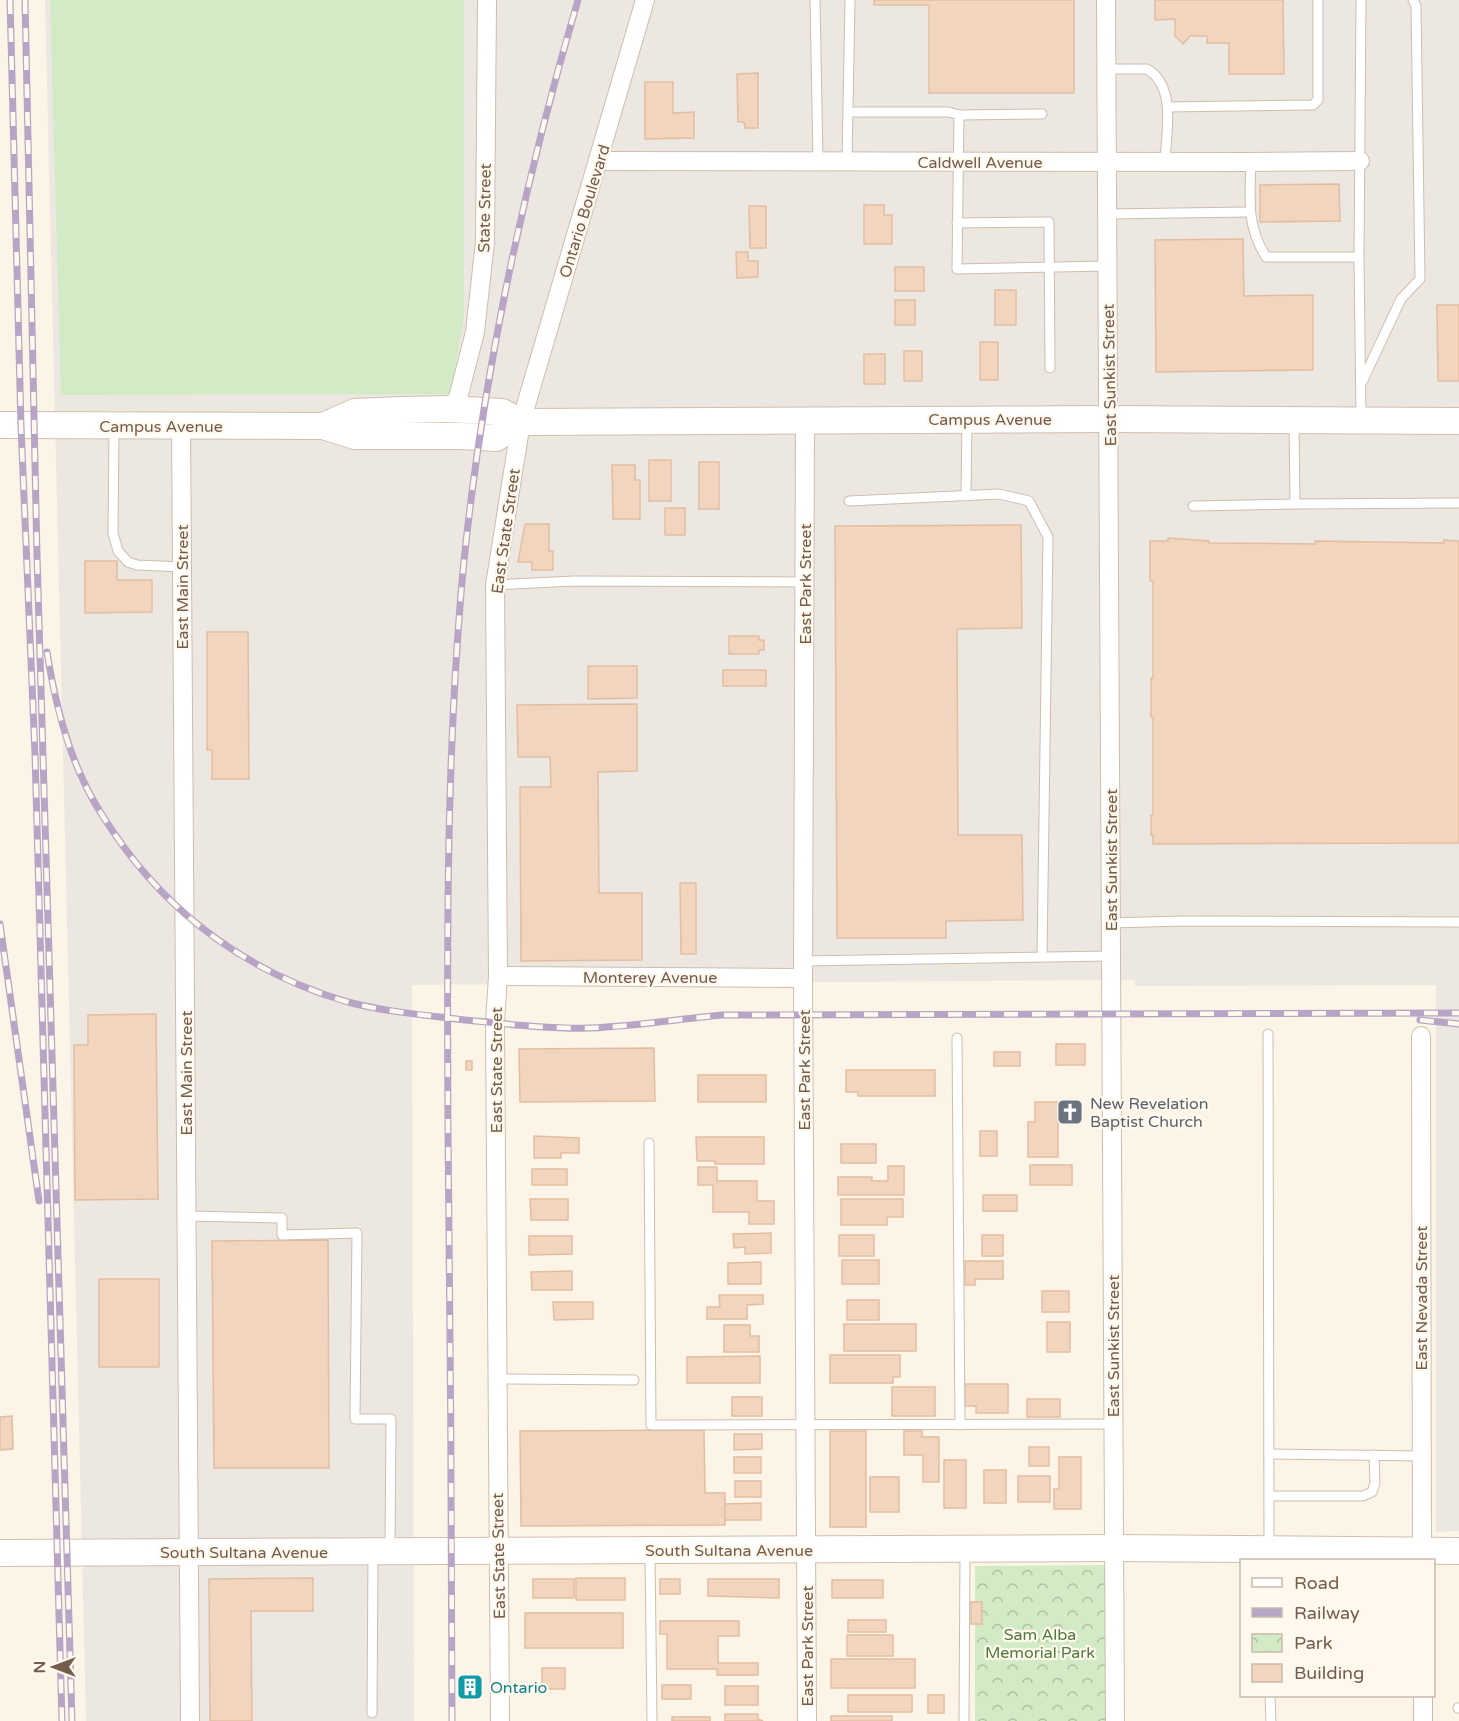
<svg xmlns="http://www.w3.org/2000/svg" width="1459" height="1721" viewBox="0 0 1459 1721" font-family="'Varela Round',sans-serif">
<style>
.industrial{fill:#ede7e1}
.grass{fill:#d2eac5}
.park{fill:url(#park-crowns)}
.building{fill:#f1d5bf;stroke:#e3bda0;stroke-width:1.5}
.lines{fill:none;stroke-linecap:round;stroke-linejoin:round}
.lane-casing{stroke:#cebdad;stroke-width:11}
.street-casing{stroke:#cebdad;stroke-width:20}
.secondary-casing{stroke:#d1beab;stroke-width:28}
.lane{stroke:#fff;stroke-width:9}
.street{stroke:#fff;stroke-width:18}
.secondary{stroke:#fff;stroke-width:26}
.rail-casing{stroke:#b8a5c6;stroke-width:7}
.rail{stroke:#fff9ed;stroke-width:4.5;stroke-dasharray:14;stroke-linecap:butt}
.labels{text-anchor:middle;stroke-width:4.5;stroke-linejoin:round;paint-order:stroke}
.street-label{font-size:16px;fill:#755d4c;stroke:#fff9ed}
.worship-label{font-size:16px;fill:#5b616d;stroke:#fff9ed;text-anchor:start}
.park-label{font-size:16px;fill:#517b43;stroke:#fff9ed}
.culture-label{font-size:16px;fill:#0d838f;stroke:#fff9ed;text-anchor:start}
</style>
<defs>
<pattern id="park-crowns" width="20" height="18" patternUnits="userSpaceOnUse" patternTransform="scale(1.5)"><rect width="20" height="18" fill="#d2eac5"/><path d="M2 6a3 3 0 1 1 6 0M12 15a3 3 0 1 1 6 0" fill="none" stroke="#afc1a2"/></pattern>
</defs>
<rect width="100%" height="100%" fill="#fcf5e7"/>
<polygon class="industrial" points="45,0 1459,0 1459,1531 1436,1532 1436,985 1135,986 1134,980 412,985 414,1721 86,1721"/>
<polygon class="grass" points="50,0 464,0 464,319 450,394 61,395"/>
<polygon class="park" points="1105,1565 1105,1721 975,1721 975,1566"/>
<g class="building">
<polygon points="874,0 1074,0 1074,93 929,93 929,5 874,5"/>
<polygon points="1155,0 1283,0 1284,74 1229,74 1229,43 1207,43 1207,36 1190,36 1183,44 1175,36 1175,19 1155,20"/>
<polygon points="758,73 758,128 745,128 744,122 738,122 737,74"/>
<polygon points="645,82 673,82 673,113 694,112 694,138 645,139"/>
<polygon points="1339,184 1340,221 1260,222 1260,185"/>
<polygon points="864,205 884,205 884,215 892,215 892,244 864,244"/>
<polygon points="749,206 766,206 766,248 750,248"/>
<polygon points="1243,239 1244,296 1313,295 1313,370 1156,372 1155,240"/>
<polygon points="736,252 748,252 748,261 758,261 758,277 737,278"/>
<rect x="895" y="267" width="29" height="24"/>
<rect x="995" y="290" width="21" height="35"/>
<rect x="895" y="300" width="20" height="25"/>
<polygon points="1437,305 1459,305 1459,381 1438,381"/>
<rect x="980" y="342" width="18" height="38"/>
<rect x="904" y="351" width="18" height="30"/>
<rect x="864" y="354" width="21" height="30"/>
<rect x="649" y="460" width="22" height="41"/>
<rect x="699" y="462" width="20" height="47"/>
<polygon points="612,465 635,465 635,480 640,480 640,519 613,519"/>
<rect x="665" y="508" width="20" height="27"/>
<polygon points="525,524 549,524 549,551 553,551 553,570 532,570 532,562 518,562"/>
<polygon points="1021,525 1022,628 957,629 958,835 1022,835 1023,920 946,921 946,938 837,938 835,526"/>
<polygon points="1168,538 1209,541 1209,543 1316,544 1315,541 1444,543 1444,540 1459,541 1459,843 1153,844 1153,835 1151,835 1151,815 1153,815 1153,717 1151,717 1151,678 1153,678 1153,581 1150,581 1150,541 1168,541"/>
<polygon points="85,561 117,561 117,580 152,580 152,612 85,613"/>
<polygon points="207,632 248,632 249,779 212,779 212,750 207,750"/>
<polygon points="729,636 759,636 759,640 764,640 764,650 759,650 759,654 729,654"/>
<polygon points="588,666 637,666 637,698 588,699"/>
<rect x="723" y="670" width="43" height="16"/>
<polygon points="637,704 637,771 598,772 599,893 642,893 642,960 521,961 520,787 551,787 550,757 518,757 517,705"/>
<polygon points="680,883 696,883 696,954 681,954"/>
<polygon points="156,1014 158,1199 75,1200 74,1045 88,1045 88,1015"/>
<rect x="1056" y="1044" width="29" height="21"/>
<polygon points="654,1048 655,1101 520,1102 519,1049"/>
<rect x="994" y="1052" width="26" height="14"/>
<rect x="466" y="1061" width="6" height="9"/>
<polygon points="846,1070 935,1070 935,1096 858,1096 858,1092 846,1092"/>
<rect x="698" y="1075" width="68" height="27"/>
<polygon points="1035,1102 1058,1102 1058,1157 1028,1157 1028,1122 1035,1122"/>
<rect x="980" y="1131" width="17" height="25"/>
<polygon points="534,1136 579,1138 579,1153 561,1153 561,1158 534,1158"/>
<polygon points="696,1137 764,1137 764,1164 715,1164 715,1161 697,1161"/>
<rect x="841" y="1144" width="35" height="19"/>
<rect x="1030" y="1165" width="42" height="20"/>
<polygon points="888,1166 904,1166 904,1195 838,1195 838,1177 872,1177 872,1181 888,1181"/>
<polygon points="698,1167 717,1167 717,1181 757,1181 757,1201 774,1201 774,1224 749,1224 749,1212 713,1212 713,1185 698,1185"/>
<rect x="532" y="1169" width="35" height="16"/>
<rect x="983" y="1195" width="34" height="16"/>
<polygon points="530,1199 568,1199 568,1220 531,1220"/>
<polygon points="841,1199 903,1199 903,1217 887,1217 887,1225 841,1225"/>
<polygon points="771,1233 771,1253 745,1254 745,1247 734,1248 733,1234"/>
<rect x="839" y="1235" width="35" height="21"/>
<rect x="982" y="1235" width="21" height="21"/>
<polygon points="529,1236 572,1236 572,1254 529,1255"/>
<polygon points="328,1240 329,1468 214,1468 212,1241"/>
<rect x="842" y="1260" width="37" height="24"/>
<polygon points="965,1261 1003,1261 1003,1279 975,1279 975,1285 965,1285"/>
<polygon points="761,1262 761,1284 728,1284 728,1263"/>
<polygon points="572,1271 572,1290 532,1290 531,1272"/>
<rect x="99" y="1279" width="60" height="88"/>
<rect x="1042" y="1291" width="27" height="21"/>
<polygon points="719,1295 763,1295 763,1304 747,1305 747,1319 707,1319 707,1307 720,1307"/>
<rect x="847" y="1300" width="32" height="20"/>
<polygon points="553,1302 593,1302 593,1319 554,1320"/>
<rect x="1047" y="1322" width="23" height="30"/>
<rect x="844" y="1324" width="72" height="27"/>
<polygon points="724,1325 750,1325 750,1336 759,1336 759,1352 724,1352"/>
<polygon points="830,1355 900,1355 900,1377 893,1377 893,1383 830,1383"/>
<polygon points="760,1356 760,1383 687,1383 687,1357"/>
<polygon points="965,1384 1008,1384 1008,1413 976,1413 976,1406 965,1406"/>
<rect x="892" y="1387" width="43" height="29"/>
<rect x="732" y="1397" width="30" height="19"/>
<rect x="1027" y="1399" width="33" height="18"/>
<polygon points="12,1416 13,1449 0,1450 0,1417"/>
<polygon points="704,1430 705,1493 725,1493 725,1525 521,1526 520,1431"/>
<rect x="830" y="1431" width="36" height="96"/>
<polygon points="904,1431 922,1431 922,1437 939,1437 939,1482 923,1482 923,1455 904,1455"/>
<polygon points="734,1434 762,1434 762,1449 734,1450"/>
<rect x="1029" y="1447" width="20" height="19"/>
<rect x="734" y="1457" width="27" height="16"/>
<polygon points="1059,1457 1081,1457 1081,1509 1054,1509 1054,1489 1059,1489"/>
<rect x="944" y="1460" width="22" height="48"/>
<rect x="984" y="1470" width="22" height="33"/>
<rect x="1018" y="1476" width="32" height="26"/>
<rect x="870" y="1477" width="29" height="35"/>
<rect x="735" y="1481" width="26" height="16"/>
<polygon points="761,1503 761,1520 725,1520 725,1504"/>
<polygon points="313,1578 313,1611 251,1611 252,1721 210,1721 209,1579"/>
<rect x="576" y="1578" width="49" height="22"/>
<rect x="533" y="1579" width="41" height="19"/>
<rect x="660" y="1579" width="20" height="15"/>
<polygon points="708,1579 779,1579 779,1598 708,1596"/>
<rect x="832" y="1580" width="51" height="18"/>
<rect x="971" y="1602" width="11" height="22"/>
<rect x="525" y="1613" width="98" height="35"/>
<rect x="848" y="1620" width="38" height="12"/>
<polygon points="660,1621 739,1621 739,1636 718,1636 718,1663 758,1663 758,1675 717,1675 717,1669 667,1669 667,1634 660,1634"/>
<rect x="847" y="1635" width="46" height="21"/>
<rect x="831" y="1659" width="84" height="29"/>
<rect x="542" y="1668" width="23" height="21"/>
<rect x="467" y="1683" width="7" height="9"/>
<rect x="662" y="1685" width="29" height="14"/>
<rect x="725" y="1686" width="33" height="19"/>
<rect x="848" y="1695" width="64" height="17"/>
<rect x="928" y="1695" width="16" height="18"/>
<polygon points="725,1714 758,1714 758,1719 763,1721 725,1721"/>
<rect x="831" y="1716" width="61" height="5"/>
<rect x="672" y="1717" width="38" height="4"/>
</g>
<g class="lines">
<defs>
<g id="lane">
<polyline points="815,0 818,161"/>
<polyline points="1361,0 1359,257 1361,418"/>
<path d="M1106,69H1147C1177,86 1166,134 1165,162"/>
<polyline points="1168,107 1313,105 1318,100 1318,0"/>
<polyline points="848,112 949,112 959,115 957,269 1108,266"/>
<polyline points="959,115 1042,114"/>
<polyline points="847,161 850,0"/>
<path d="M1251,162C1250,199 1246,225 1266,257H1359"/>
<polyline points="1107,214 1249,212"/>
<polyline points="957,223 1049,222 1050,368"/>
<polyline points="1362,382 1401,299 1420,279 1416,6 1413,0"/>
<polyline points="1294,422 1295,504 1459,503"/>
<polyline points="114,428 113,533 118,551 128,562 137,565 182,567"/>
<polyline points="966,496 967,420"/>
<polyline points="849,501 999,494 1029,501 1048,537 1042,957"/>
<polyline points="1193,506 1295,504"/>
<polyline points="495,585 574,581 805,582"/>
<polyline points="1111,923 1183,921 1459,922"/>
<polyline points="803,961 1111,956"/>
<polyline points="1268,1034 1269,1548"/>
<polyline points="957,1038 960,1425"/>
<polyline points="649,1143 651,1425 1114,1424"/>
<polyline points="187,1216 282,1218 282,1235 357,1233 355,1419 391,1419 390,1549"/>
<polyline points="497,1379 634,1380"/>
<polyline points="1269,1454 1422,1456"/>
<polyline points="1269,1496 1363,1496 1372,1492 1375,1483 1374,1455"/>
<polyline points="650,1552 652,1721"/>
<polyline points="1270,1696 1271,1721"/>
<polyline points="1458,1708 1459,1708"/>
<polyline points="372,1713 373,1554"/>
<polyline points="964,1721 965,1552"/>
</g>
<g id="street">
<polyline points="1106,0 1115,1721"/>
<polyline points="599,161 1251,162 1360,161"/>
<polyline points="449,409 458,398 475,332 485,242 487,0"/>
<polyline points="805,420 803,978 807,1721"/>
<polyline points="181,425 190,1721"/>
<polyline points="498,976 803,978"/>
<polyline points="1421,1036 1422,1560"/>
<polyline points="1423,1696 1423,1721"/>
<polyline points="500,1721 495,1023 498,976 495,585 521,422 645,0"/>
</g>
<g id="secondary">
<polyline points="0,425 323,426 355,436 462,436 496,438 521,422"/>
<polyline points="323,426 355,412 402,410 449,409 502,412 521,422 1109,419 1459,421"/>
<polyline points="0,1553 1114,1548 1459,1551"/>
</g>
</defs>
<use href="#lane" class="lane-casing"/>
<use href="#street" class="street-casing"/>
<use href="#secondary" class="secondary-casing"/>
<use href="#lane" class="lane"/>
<use href="#street" class="street"/>
<use href="#secondary" class="secondary"/>
<defs>
<g id="rail">
<polyline points="10,0 21,426 35,754 62,1721"/>
<polyline points="25,0 37,556 72,1721"/>
<path d="M47,652C54,696 64,741 84,782C92,800 103,817 114,833C170,916 251,974 348,1002C386,1012 425,1015 465,1020C506,1024 550,1029 591,1028C635,1026 679,1019 722,1015L1459,1013"/>
<polyline points="0,924 39,1201"/>
<polyline points="1420,1020 1459,1024"/>
<path d="M452,1721C452,1524 450,1326 448,1129C447,943 446,757 463,571C482,378 523,187 578,0"/>
</g>
</defs>
<use href="#rail" class="rail-casing"/>
<use href="#rail" class="rail"/>
</g>
<defs>
<symbol id="church-square" viewBox="-11 -11 22 22"><rect x="-9" y="-9" width="18" height="18" rx="4" fill="#6b7280" stroke="#fff9ed"/><path d="M-1.2-6h2.4v3.5h3.3v2.4h-3.3V6h-2.4V-.1h-3.3v-2.4h3.3Z" fill="#fff"/></symbol>
<symbol id="building-square" viewBox="-11 -11 22 22"><rect x="-9" y="-9" width="18" height="18" rx="4" fill="#0f9aa8" stroke="#fff9ed"/><path d="M-4-6H4V6H1V3H-1V6H-4ZM-2.5-4.3h1.7v1.8h-1.7ZM.8-4.3h1.7v1.8H.8ZM-2.5-1h1.7V.8h-1.7ZM.8-1h1.7V.8H.8Z" fill="#fff"/></symbol>
</defs>
<g fill-rule="evenodd">
<use href="#church-square" x="1055" y="1097" width="30" height="30"/>
<use href="#building-square" x="455" y="1672" width="30" height="30"/>
</g>
<g class="labels">
<g class="street-label">
<text x="980" y="168">Caldwell Avenue</text>
<text transform="translate(484 208) rotate(-89)" y="6">State Street</text>
<text transform="translate(584 211) rotate(-73)" y="6">Ontario Boulevard</text>
<text transform="translate(1109 375) rotate(-91)" y="6">East Sunkist Street</text>
<text x="990" y="425">Campus Avenue</text>
<text x="161" y="432">Campus Avenue</text>
<text transform="translate(505 531) rotate(-82)" y="6">East State Street</text>
<text transform="translate(805 584) rotate(-90)" y="6">East Park Street</text>
<text transform="translate(182 587) rotate(-90)" y="6">East Main Street</text>
<text transform="translate(1111 860) rotate(-90)" y="6">East Sunkist Street</text>
<text x="650" y="983">Monterey Avenue</text>
<text transform="translate(496 1070) rotate(-90)" y="6">East State Street</text>
<text transform="translate(804 1070) rotate(-90)" y="6">East Park Street</text>
<text transform="translate(186 1073) rotate(-90)" y="6">East Main Street</text>
<text transform="translate(1421 1298) rotate(-90)" y="6">East Nevada Street</text>
<text transform="translate(1113 1346) rotate(-90)" y="6">East Sunkist Street</text>
<text x="729" y="1556">South Sultana Avenue</text>
<text x="244" y="1558">South Sultana Avenue</text>
<text transform="translate(498 1556) rotate(-91)" y="6">East State Street</text>
<text transform="translate(807 1646) rotate(-90)" y="6">East Park Street</text>
</g>
<g class="worship-label">
<text x="1090" y="1109">New Revelation<tspan x="1090" dy="18">Baptist Church</tspan></text>
</g>
<g class="park-label">
<text x="1040" y="1640">Sam Alba<tspan x="1040" dy="18">Memorial Park</tspan></text>
</g>
<g class="culture-label">
<text x="490" y="1693">Ontario</text>
</g>
</g>
<rect x="1240" y="1559" width="195" height="138" fill="#fff9ed" stroke="#c8bbad" stroke-width="1.5"/>
<rect x="1252" y="1578" width="30" height="9" fill="#ffffff" stroke="#c8bbad" stroke-width="1.5"/>
<text x="1294" y="1589" font-size="18" fill="#755d4c">Road</text>
<rect x="1252" y="1608" width="30" height="9" fill="#b8a5c6" stroke="#c8bbad" stroke-width="1.5"/>
<text x="1294" y="1619" font-size="18" fill="#755d4c">Railway</text>
<rect x="1252" y="1634" width="30" height="18" fill="url(#park-crowns)" stroke="#c8bbad" stroke-width="1.5"/>
<text x="1294" y="1649" font-size="18" fill="#755d4c">Park</text>
<rect x="1252" y="1664" width="30" height="18" fill="#f1d5bf" stroke="#c8bbad" stroke-width="1.5"/>
<text x="1294" y="1679" font-size="18" fill="#755d4c">Building</text>
<g transform="translate(54 1667) rotate(270)" stroke="#fff9ed" stroke-width="4.5" paint-order="stroke">
<path d="M0-4.5L10 22L0 15L-10 22Z" fill="#755d4c"/>
<text y="-9" font-size="16" font-weight="bold" text-anchor="middle" fill="#755d4c">N</text>
</g>
</svg>
